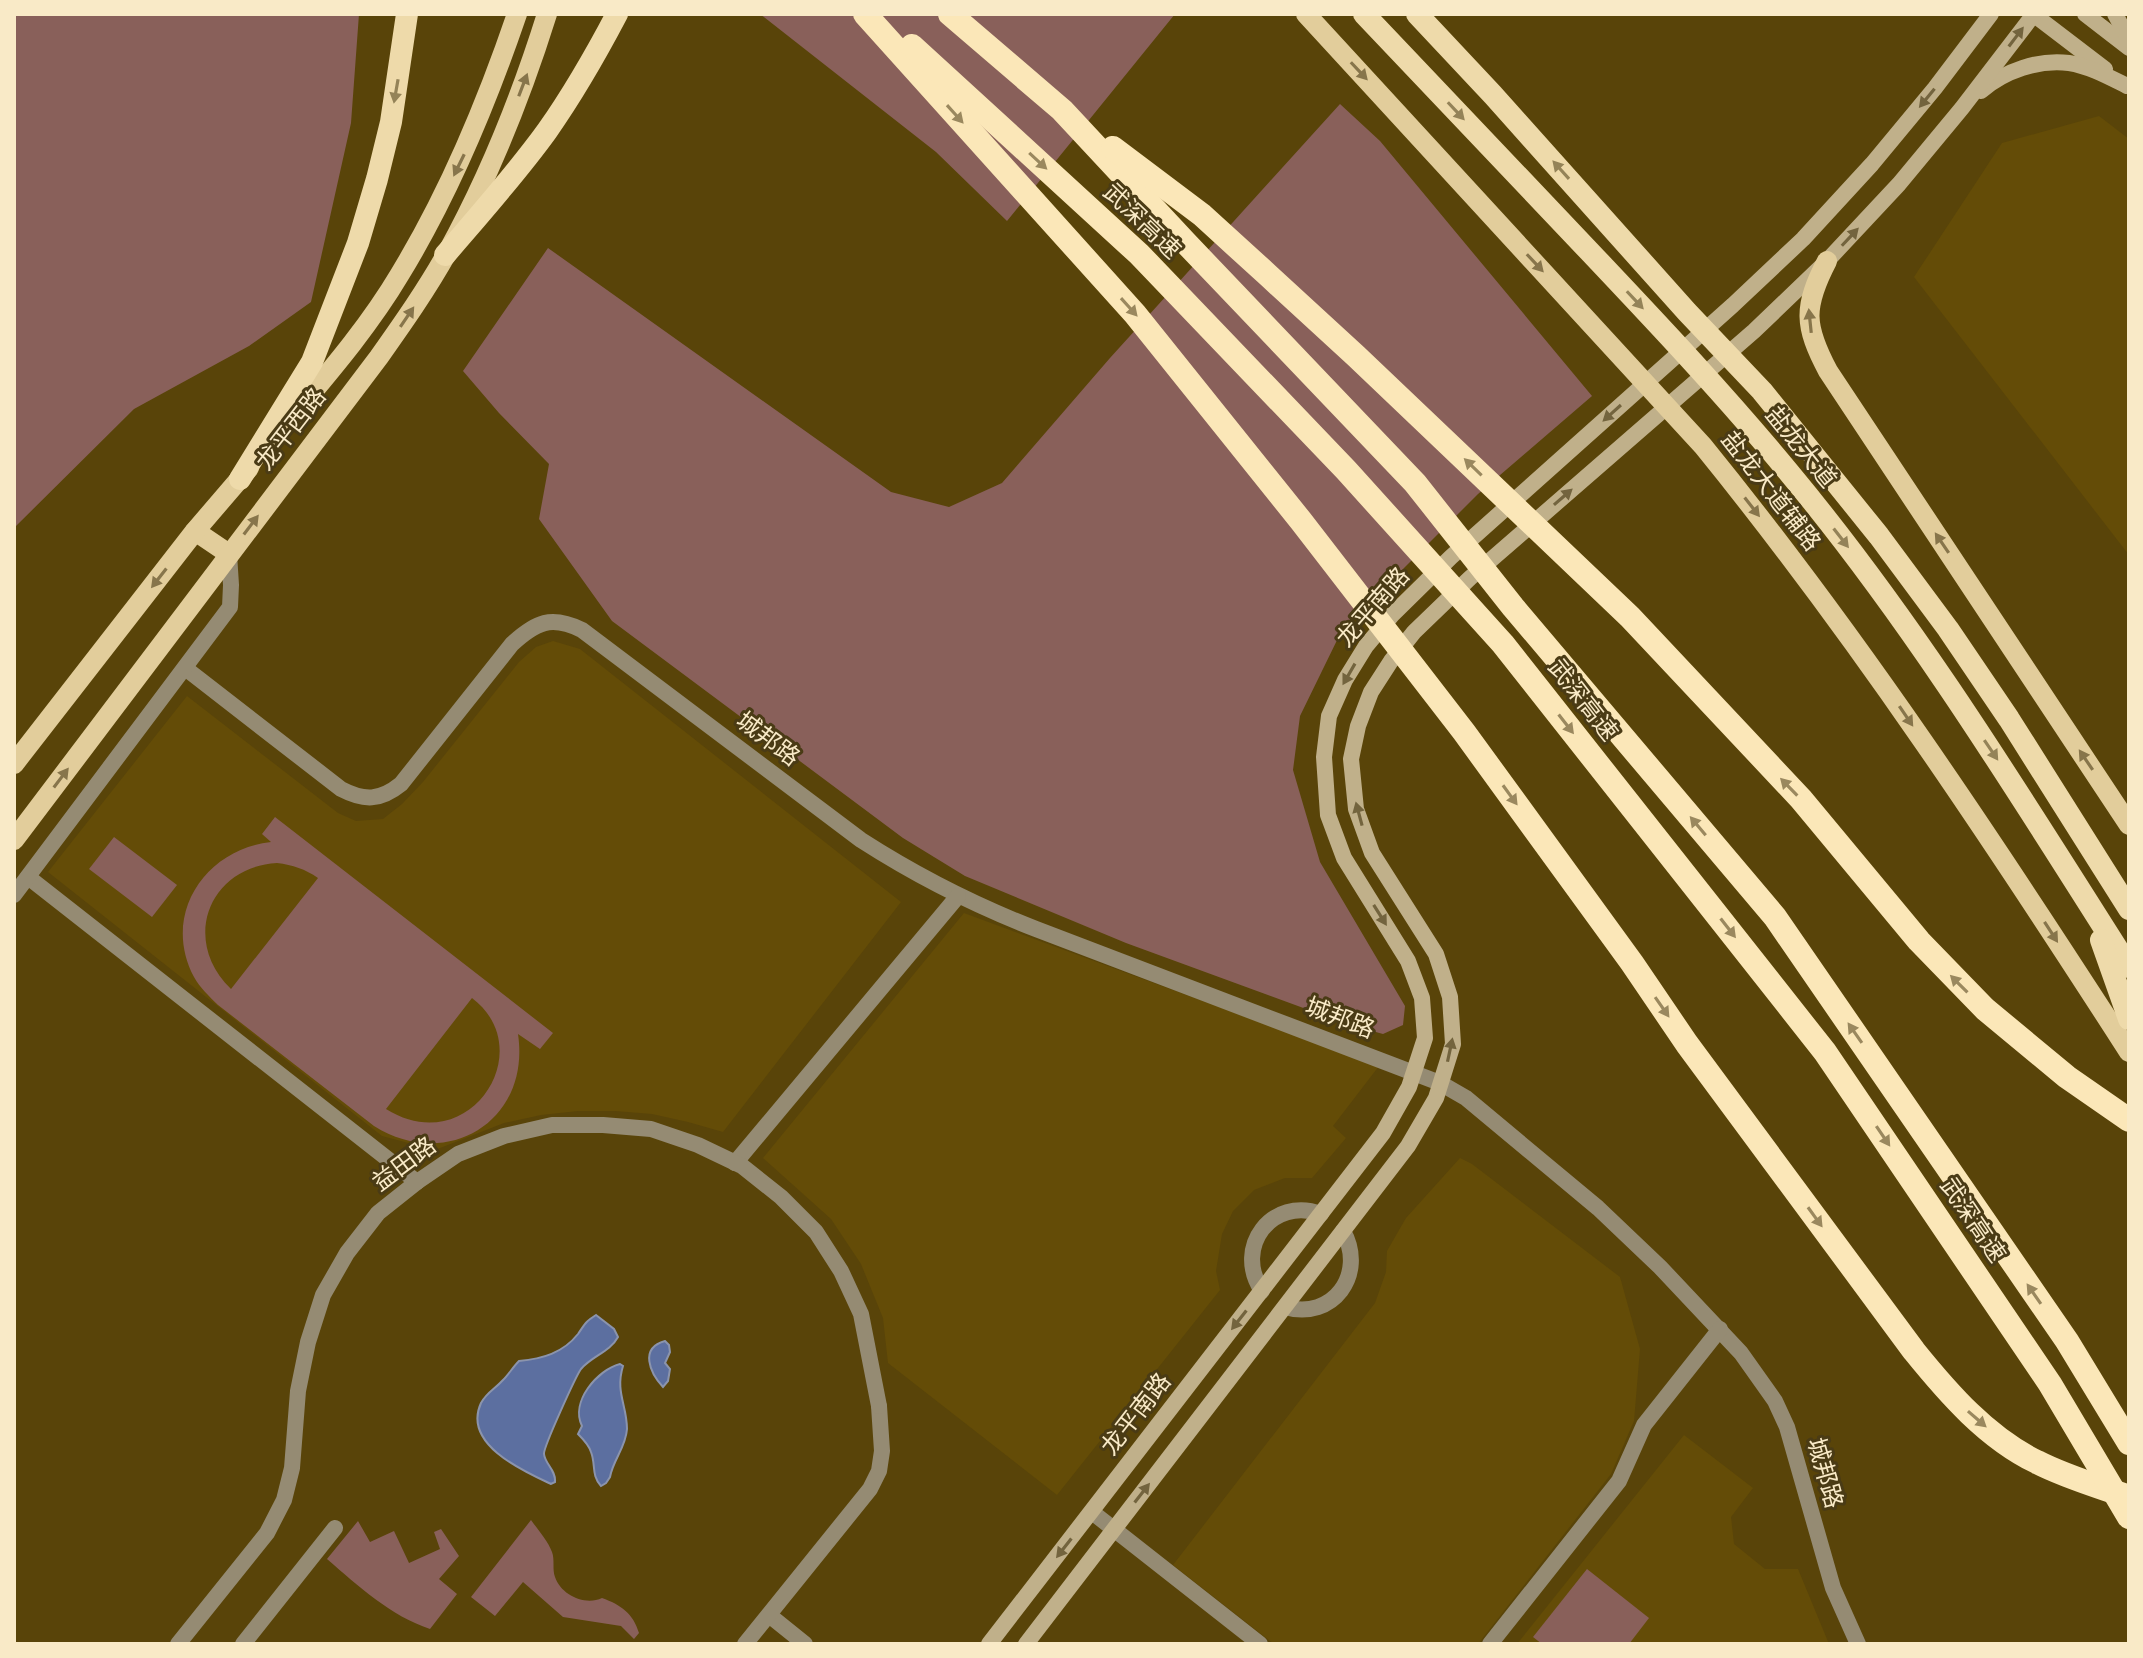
<svg xmlns="http://www.w3.org/2000/svg" width="2143" height="1658" viewBox="0 0 2143 1658" font-family="Jost,'Noto Sans SC',sans-serif">
<style>
.built{fill:#644c07}
.green{fill:#89605a;fill-rule:evenodd}
.water{fill:#5c6fa0;stroke:#8b94ac;stroke-width:2}
.lines{fill:none;stroke-linecap:round;stroke-linejoin:round}
.minor{stroke:#958b73;stroke-width:16}
.tertiary{stroke:#958b73;stroke-width:16}
.secondary{stroke:#c0b08a;stroke-width:16}
.primary{stroke:#e2cd9b;stroke-width:20}
.trunk{stroke:#eedaaa;stroke-width:22}
.motorway{stroke:#fbe7b8;stroke-width:24}
.oneway{fill:#73643e}
.oneway2{fill:#87754b}
.oneway3{fill:#948358}
.oneway4{fill:#9a885e}
.labels{text-anchor:middle;stroke-width:6;stroke-linejoin:round;paint-order:stroke}
.street-label{font-size:24px;fill:#f9eac7;stroke:#4a3b15}
</style>
<rect width="100%" height="100%" fill="#594409"/>
<g class="built">
<polygon points="2099,116 2129,139 2129,555 1914,277 2002,143"/>
<polygon points="553,641 580,649 901,902 723,1132 688,1122 652,1114 615,1111 578,1111 541,1115 504,1123 435,1150 382,1136 48,872 187,696 338,813 356,821 383,819 402,804 423,782 519,662 536,647"/>
<polygon points="964,913 1379,1066 1333,1126 1346,1138 1312,1178 1285,1178 1254,1190 1233,1211 1222,1234 1216,1271 1220,1290 1057,1495 888,1363 883,1318 861,1264 831,1219 763,1158"/>
<polygon points="1460,1158 1472,1164 1620,1277 1640,1349 1634,1421 1611,1474 1478,1644 1274,1644 1173,1565 1375,1303 1386,1272 1387,1251 1406,1218"/>
<polygon points="1684,1435 1753,1488 1731,1517 1734,1544 1765,1569 1798,1569 1829,1644 1517,1644"/>
</g>
<g class="green">
<polygon points="14,14 359,14 351,123 311,302 249,346 134,409 14,528"/>
<polygon points="760,14 1175,14 1007,221 936,152"/>
<polygon points="1340,104 1380,141 1592,396 1478,494 1342,630 1300,716 1293,770 1320,862 1405,1006 1403,1025 1383,1034 1347,1024 1126,943 965,876 903,838 612,621 539,519 549,464 499,413 463,371 548,248 891,492 949,507 1002,483 1110,358"/>
<path d="M275,817L553,1033L540,1049L518,1034C531,1121 447,1172 374,1126L218,1005C209,996 200,988 194,977C161,915 205,849 271,842L262,834ZM277,863C293,865 305,869 318,878L231,989C181,941 208,867 277,863ZM472,998C541,1050 469,1161 386,1109Z"/>
<polygon points="114,837 177,885 152,917 89,869"/>
<path d="M531,1520C538,1530 548,1541 552,1552C555,1560 552,1569 555,1577C561,1595 585,1606 602,1598C621,1605 633,1613 639,1633L634,1639L621,1626L563,1617L523,1582L495,1616L471,1597Z"/>
<path d="M358,1521L370,1542L394,1531L409,1563L440,1549L434,1532L441,1529L459,1556L439,1579L457,1594L430,1629C391,1616 358,1586 327,1559Z"/>
<polygon points="1587,1569 1649,1618 1629,1644 1542,1644 1533,1637"/>
</g>
<g class="water">
<path d="M596,1315L614,1329L618,1337C610,1352 592,1356 581,1369C576,1376 543,1448 544,1454C545,1464 556,1470 555,1482L551,1484C523,1471 462,1444 481,1403C487,1392 495,1389 503,1380C509,1374 513,1367 519,1361C542,1359 563,1353 578,1334C585,1324 585,1322 596,1315Z"/>
<path d="M665,1341L669,1345L670,1352L665,1363L670,1369L668,1381L663,1387C650,1373 639,1348 665,1341Z"/>
<path d="M620,1364L623,1366C615,1392 627,1405 627,1429C626,1447 613,1460 610,1477L606,1483L601,1486C591,1475 596,1465 591,1452C589,1445 583,1439 578,1434L582,1426C570,1402 597,1370 620,1364Z"/>
</g>
<g class="lines">
<g class="minor">
<path d="M1262,1291C1233,1247 1272,1196 1321,1214"/>
<path d="M1285,1307C1333,1321 1367,1274 1343,1231"/>
<polyline points="769,1615 805,1644"/>
<polyline points="243,1644 335,1528"/>
<polyline points="745,1644 870,1489 879,1471 882,1451 879,1406"/>
</g>
<g class="tertiary">
<path d="M185,668L341,789C364,801 380,801 401,784L512,644C536,622 551,615 582,630L861,840C917,876 974,905 1036,929L1440,1083L1466,1098L1598,1208L1660,1267L1741,1353L1775,1401L1787,1427L1833,1588L1858,1644"/>
<polyline points="28,877 417,1182"/>
<polyline points="14,895 230,607 231,585 229,554"/>
<polyline points="735,1163 958,896"/>
<polyline points="1092,1512 1260,1644"/>
<polyline points="178,1644 267,1533 284,1500 292,1468 298,1391 308,1342 323,1295 347,1253 378,1213 417,1182 458,1154 504,1136 552,1125 603,1125 651,1129 698,1145 742,1166 781,1197 816,1232 841,1271 861,1314 879,1406"/>
<polyline points="1490,1644 1619,1481 1644,1425 1720,1329"/>
</g>
<g class="secondary">
<polyline points="2033,14 2105,69"/>
<polyline points="2085,14 2129,48"/>
<polyline points="2115,14 2129,40"/>
<path d="M1981,91C2004,71 2039,59 2069,63C2089,66 2109,77 2127,86"/>
<polyline points="989,1644 1383,1133 1409,1087 1425,1038 1422,998 1408,961 1344,858 1328,815 1324,757 1329,716 1345,680 1366,646 1392,615 1451,557 1733,305 1803,239 1872,164 1935,88 1991,14"/>
<polyline points="1026,1644 1408,1146 1436,1098 1453,1044 1450,997 1436,954 1372,853 1356,809 1351,759 1358,726 1371,692 1391,661 1414,632 1470,578 1754,331 1827,261 1899,184 1962,108 2034,14"/>
</g>
<g class="primary">
<path d="M1306,14L1703,446C1859,638 1995,844 2129,1052"/>
<path d="M1827,261C1803,307 1804,326 1828,371L2129,825"/>
<path d="M275,437C318,385 365,333 400,274C450,192 486,105 517,14"/>
<polyline points="195,531 229,554"/>
<polyline points="14,764 195,531 249,468"/>
<path d="M14,840L379,357C403,323 427,289 447,253C489,177 521,97 547,14"/>
</g>
<g class="trunk">
<path d="M1364,14C1439,93 1514,172 1589,251C1658,324 1727,397 1791,475C1918,628 2022,799 2129,967"/>
<polyline points="1417,14 1493,95 1687,312 1762,391 1879,536 1948,629 2009,719 2129,909"/>
<path d="M445,255C480,214 516,174 547,131C573,94 596,54 617,14"/>
<polyline points="240,479 312,362 358,243 377,179 391,122 407,14"/>
<polyline points="2101,940 2129,1019"/>
</g>
<g class="motorway">
<path d="M865,14L1135,314L1301,521L1464,732L1632,963L1687,1044L1914,1351C1948,1393 1987,1438 2037,1462C2066,1477 2098,1486 2129,1497"/>
<polyline points="950,14 1062,110 1185,242 1415,483 1513,607 1775,917 2067,1341 2129,1443"/>
<polyline points="912,46 1139,254 1346,470 1503,644 1825,1052 2050,1384 2129,1517"/>
<polyline points="1113,148 1202,215 1270,277 1356,356 1630,617 1801,799 1919,941 1985,1009 2067,1077 2129,1120"/>
</g>
</g>
<defs><path id="oneway-solid" d="M-6-.8H1V-3.2L6.5 0L1 3.2V.8H-6Z" transform="scale(2)"/></defs>
<g class="oneway">
<use href="#oneway-solid" transform="translate(2016 37) rotate(-53)"/>
<use href="#oneway-solid" transform="translate(1927 98) rotate(129)"/>
<use href="#oneway-solid" transform="translate(1850 237) rotate(-47)"/>
<use href="#oneway-solid" transform="translate(1612 413) rotate(138)"/>
<use href="#oneway-solid" transform="translate(1563 497) rotate(-41)"/>
<use href="#oneway-solid" transform="translate(1349 674) rotate(120)"/>
<use href="#oneway-solid" transform="translate(1359 814) rotate(-105)"/>
<use href="#oneway-solid" transform="translate(1380 915) rotate(58)"/>
<use href="#oneway-solid" transform="translate(1450 1050) rotate(-78)"/>
<use href="#oneway-solid" transform="translate(1239 1320) rotate(128)"/>
<use href="#oneway-solid" transform="translate(1142 1493) rotate(-52)"/>
<use href="#oneway-solid" transform="translate(1064 1548) rotate(128)"/>
</g>
<g class="oneway2">
<use href="#oneway-solid" transform="translate(1359 71) rotate(47)"/>
<use href="#oneway-solid" transform="translate(523 85) rotate(-69)"/>
<use href="#oneway-solid" transform="translate(459 165) rotate(116)"/>
<use href="#oneway-solid" transform="translate(1535 263) rotate(47)"/>
<use href="#oneway-solid" transform="translate(407 317) rotate(-56)"/>
<use href="#oneway-solid" transform="translate(1810 321) rotate(-96)"/>
<use href="#oneway-solid" transform="translate(1752 507) rotate(52)"/>
<use href="#oneway-solid" transform="translate(251 525) rotate(-53)"/>
<use href="#oneway-solid" transform="translate(1942 543) rotate(-124)"/>
<use href="#oneway-solid" transform="translate(159 578) rotate(128)"/>
<use href="#oneway-solid" transform="translate(1906 716) rotate(56)"/>
<use href="#oneway-solid" transform="translate(2086 760) rotate(-124)"/>
<use href="#oneway-solid" transform="translate(61 778) rotate(-53)"/>
<use href="#oneway-solid" transform="translate(2051 932) rotate(57)"/>
</g>
<g class="oneway3">
<use href="#oneway-solid" transform="translate(396 91) rotate(100)"/>
<use href="#oneway-solid" transform="translate(1456 111) rotate(47)"/>
<use href="#oneway-solid" transform="translate(1561 170) rotate(-132)"/>
<use href="#oneway-solid" transform="translate(1635 300) rotate(47)"/>
<use href="#oneway-solid" transform="translate(1841 538) rotate(52)"/>
<use href="#oneway-solid" transform="translate(1991 750) rotate(56)"/>
</g>
<g class="oneway4">
<use href="#oneway-solid" transform="translate(955 114) rotate(48)"/>
<use href="#oneway-solid" transform="translate(1038 161) rotate(43)"/>
<use href="#oneway-solid" transform="translate(1129 307) rotate(48)"/>
<use href="#oneway-solid" transform="translate(1473 467) rotate(-136)"/>
<use href="#oneway-solid" transform="translate(1566 724) rotate(52)"/>
<use href="#oneway-solid" transform="translate(1789 787) rotate(-134)"/>
<use href="#oneway-solid" transform="translate(1510 795) rotate(54)"/>
<use href="#oneway-solid" transform="translate(1698 826) rotate(-130)"/>
<use href="#oneway-solid" transform="translate(1728 928) rotate(52)"/>
<use href="#oneway-solid" transform="translate(1959 984) rotate(-135)"/>
<use href="#oneway-solid" transform="translate(1662 1007) rotate(55)"/>
<use href="#oneway-solid" transform="translate(1855 1033) rotate(-125)"/>
<use href="#oneway-solid" transform="translate(1883 1136) rotate(56)"/>
<use href="#oneway-solid" transform="translate(1815 1217) rotate(54)"/>
<use href="#oneway-solid" transform="translate(2034 1294) rotate(-125)"/>
<use href="#oneway-solid" transform="translate(1977 1419) rotate(41)"/>
</g>
<g class="labels">
<g class="street-label">
<text transform="translate(1142 221) rotate(44)" y="8">武深高速</text>
<text transform="translate(291 429) rotate(-52)" y="8">龙平西路</text>
<text transform="translate(1801 447) rotate(51)" y="8">盐龙大道</text>
<text transform="translate(1771 491) rotate(52)" y="8">盐龙大道辅路</text>
<text transform="translate(1373 607) rotate(-49)" y="8">龙平南路</text>
<text transform="translate(1583 700) rotate(52)" y="8">武深高速</text>
<text transform="translate(768 739) rotate(37)" y="8">城邦路</text>
<text transform="translate(1340 1018) rotate(21)" y="8">城邦路</text>
<text transform="translate(404 1164) rotate(-37)" y="8">益田路</text>
<text transform="translate(1973 1220) rotate(56)" y="8">武深高速</text>
<text transform="translate(1136 1414) rotate(-52)" y="8">龙平南路</text>
<text transform="translate(1825 1473) rotate(74)" y="8">城邦路</text>
</g>
</g>
<rect width="2143" height="1658" fill="none" stroke="#f9eac7" stroke-width="32"/>
</svg>
